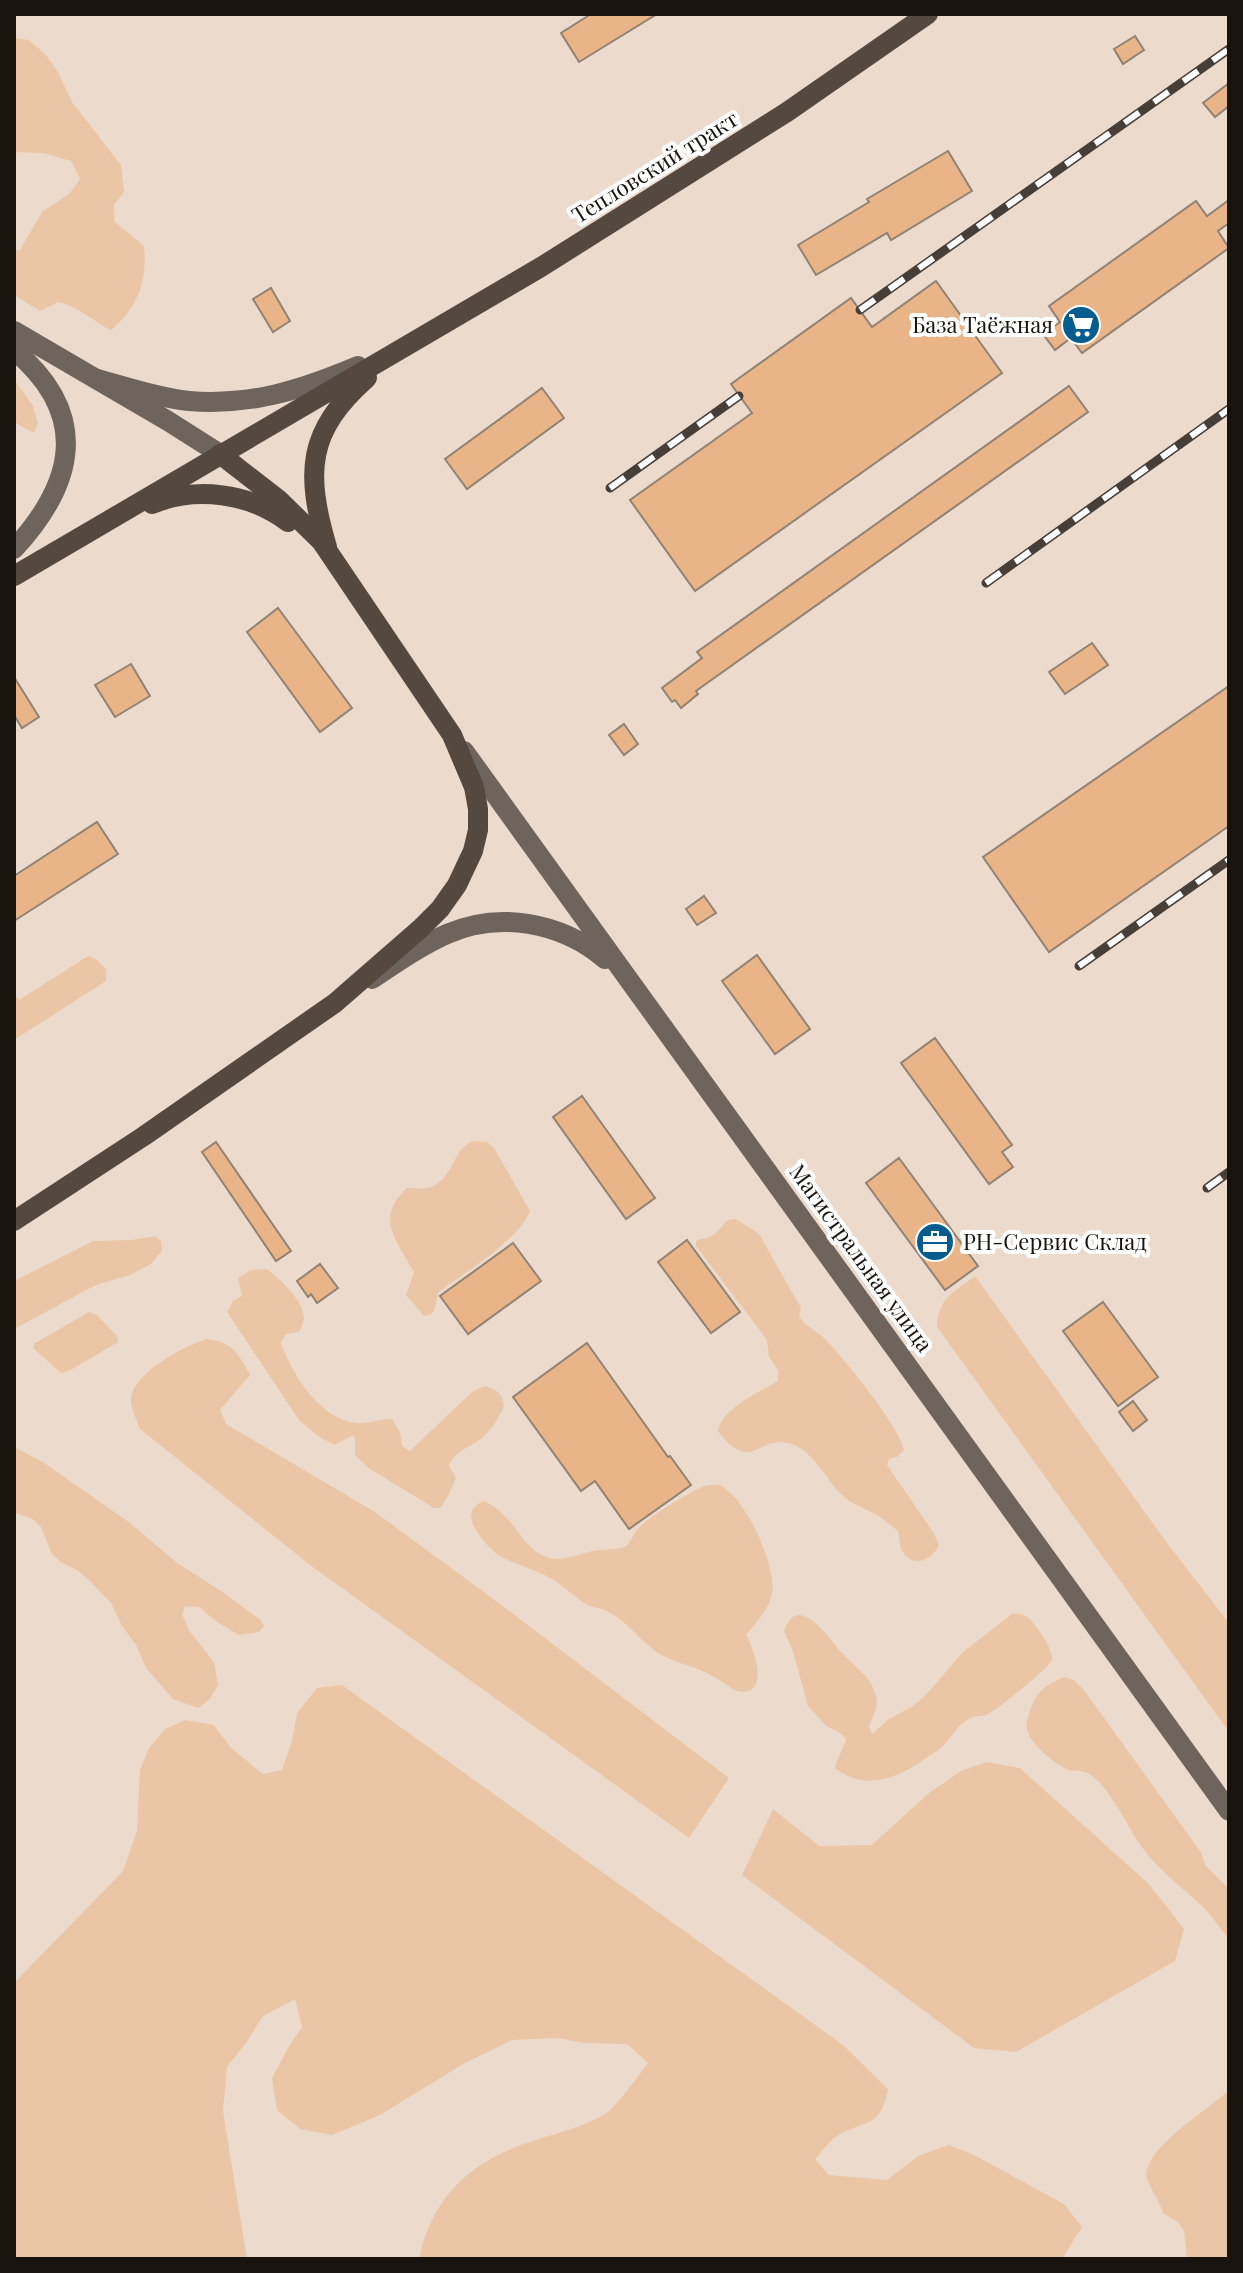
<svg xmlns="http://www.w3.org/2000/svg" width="1243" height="2273" viewBox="0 0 1243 2273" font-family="'Playfair Display',serif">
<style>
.green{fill:#ebc6a6}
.building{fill:#e9b588;stroke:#918274;stroke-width:2}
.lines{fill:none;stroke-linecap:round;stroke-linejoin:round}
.secondary{stroke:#6e645c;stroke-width:20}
.primary{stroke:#55493f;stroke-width:20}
.rail-casing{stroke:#463e37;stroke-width:9}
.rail{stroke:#fff;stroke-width:6;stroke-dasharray:18;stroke-linecap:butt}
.labels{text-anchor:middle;stroke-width:8;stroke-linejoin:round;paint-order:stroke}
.street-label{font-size:22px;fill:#19130e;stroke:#fff}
.poi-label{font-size:22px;fill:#19130e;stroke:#fff;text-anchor:end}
</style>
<rect width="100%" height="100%" fill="#ecdbcd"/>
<g class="green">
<path d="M14,38L29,40L46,55L58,72L72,102L121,165L124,192L114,205L115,222L144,246C147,281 139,307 111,330C92,321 79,306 58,302L40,311L14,295V250H20L42,212L69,194L80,179L71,161L43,153L14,152Z"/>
<polygon points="14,379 33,406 38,424 34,433 14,422"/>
<polygon points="88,956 96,959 106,969 106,981 14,1040 14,994 19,1000"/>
<path d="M475,1141L487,1142L494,1148L530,1211C519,1240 464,1273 439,1292C434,1303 439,1315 424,1316L406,1295L414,1272C397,1242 374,1217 407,1188C415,1188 425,1190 433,1186C454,1177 453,1146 475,1141Z"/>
<path d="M736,1219L759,1234L801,1308L799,1316C805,1327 819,1332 827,1341C845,1360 900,1427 904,1450L897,1457L889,1459L887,1465L933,1532L939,1545C932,1560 914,1569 902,1551C899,1546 900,1537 898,1531C891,1526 885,1520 878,1516C866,1508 851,1505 841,1494C826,1479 814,1453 794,1445C758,1431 753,1477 718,1431C722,1408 759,1392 778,1381V1370L769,1357L767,1340L696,1246V1241C701,1238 706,1239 712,1236C719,1232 722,1225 728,1220Z"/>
<polygon points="155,1236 161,1241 162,1251 151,1264 130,1275 96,1285 14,1329 14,1281 93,1241 131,1240"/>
<path d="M266,1269C279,1277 305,1302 304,1319C303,1324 301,1328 299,1332L286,1334L281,1343C293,1375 318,1417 355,1423C367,1425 379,1418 392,1419L400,1432L402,1446L410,1451L473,1391L485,1386C498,1390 502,1393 504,1406C499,1417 492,1430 482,1438C469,1449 457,1448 449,1466L456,1478L447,1498L440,1508H434L370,1469L355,1455V1439L353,1435L335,1445L319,1437L299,1420L227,1312L233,1301L242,1296L238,1278L251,1270Z"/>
<path d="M975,1276L1167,1543L1229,1623V1732L937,1327C938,1298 953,1293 975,1276Z"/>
<polygon points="89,1312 97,1315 117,1336 118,1342 71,1370 61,1373 33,1348 35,1343"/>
<path d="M207,1339C233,1342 238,1353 250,1375L220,1410L226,1424L375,1512L496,1601L729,1778L689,1838L310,1565L140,1429C136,1418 128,1405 132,1393C142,1368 183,1347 207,1339Z"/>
<polygon points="14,1447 43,1462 130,1523 176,1562 221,1591 261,1620 264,1626 259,1632 239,1635 217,1622 199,1607 185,1606 182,1615 190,1632 214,1662 218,1685 210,1699 198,1708 173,1699 146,1668 136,1645 122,1626 111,1603 89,1580 77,1570 62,1563 52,1554 41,1527 31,1518 14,1513"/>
<path d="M707,1485C710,1485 717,1484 719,1485C745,1495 777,1567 772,1593C769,1610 756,1622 746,1635C753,1647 770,1691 743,1692C733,1692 724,1682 716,1678C697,1666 674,1664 655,1651C639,1639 627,1622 609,1612C601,1608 593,1608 586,1604C574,1597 564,1586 552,1579C517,1560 495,1565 474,1526C468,1515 472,1506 483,1501C513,1511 521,1551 550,1558C565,1562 584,1551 600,1550C609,1549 617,1549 625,1547C631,1542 632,1537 636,1531C647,1517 689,1492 707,1485Z"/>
<path d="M1012,1614C1017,1614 1020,1613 1024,1615C1033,1619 1055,1651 1052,1660C1048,1669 996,1711 986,1715C980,1717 975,1715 969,1719C957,1725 953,1736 944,1745C937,1752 927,1757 919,1763C892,1780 863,1790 835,1768C837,1757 843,1751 846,1739L840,1733L826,1726L808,1706L792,1648L784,1632C797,1590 828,1637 841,1652C853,1665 872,1677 876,1696C879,1707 873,1716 869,1726L872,1734L889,1719L911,1707L924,1697L963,1652Z"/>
<path d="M1064,1677L1074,1680L1084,1690L1200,1851L1206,1866L1229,1889V1939C1221,1930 1214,1919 1206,1910C1184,1888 1159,1871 1141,1846C1127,1827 1108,1782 1087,1773C1081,1770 1074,1772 1069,1770C1055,1764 1034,1747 1028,1733C1023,1722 1034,1697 1043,1689C1049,1684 1056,1681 1064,1677Z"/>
<path d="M342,1685L843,2045L888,2089C880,2130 867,2118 837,2136C829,2141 822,2152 815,2159L829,2175L887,2180L918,2156L949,2145L974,2155L1064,2204L1082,2227L1062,2259H419C433,2193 474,2159 536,2140C559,2132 584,2127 605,2114C616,2107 639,2075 648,2063L627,2044L584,2043L558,2038L512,2040L465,2063L380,2115L332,2135L300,2129L277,2110L272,2078L288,2048L302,2027L295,1999L263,2016L246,2043L227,2067L223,2111L247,2259H14V1983L123,1871L137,1831L140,1770L149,1748L165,1729L185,1720L214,1725L231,1748L263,1774L282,1770L292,1741L297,1713L317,1688Z"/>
<polygon points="987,1762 1020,1768 1149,1884 1184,1929 1175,1961 1016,2052 974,2048 742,1875 773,1809 819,1846 872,1845 929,1793 961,1771"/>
<path d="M1229,2090V2259H1187L1184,2231L1179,2223L1163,2213C1160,2200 1151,2191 1147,2179C1140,2149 1212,2108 1229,2090Z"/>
</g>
<g class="building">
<polygon points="591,14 657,14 579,62 561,33"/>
<polygon points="1135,36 1144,50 1123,64 1114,49"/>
<polygon points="1229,83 1229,106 1215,117 1203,103"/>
<polygon points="948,151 972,191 891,240 887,233 816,275 798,245 869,202 867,199"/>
<polygon points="1229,200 1229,223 1218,231 1229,248 1082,353 1071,338 1055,350 1043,334 1060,322 1049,306 1196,201 1207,216"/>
<polygon points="936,281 1002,373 695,591 630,500 752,413 731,384 851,298 872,327"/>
<polygon points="271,288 290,321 273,332 253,299"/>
<polygon points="1069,386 1088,412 696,691 698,694 681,708 675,700 672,702 662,688 702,658 697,652"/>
<polygon points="542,388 564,418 467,489 445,459"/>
<polygon points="278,608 352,708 320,732 247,632"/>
<polygon points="1092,643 1108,665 1065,694 1049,672"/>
<polygon points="131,664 150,696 115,717 95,685"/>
<polygon points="14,677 39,717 22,728 14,715"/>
<polygon points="1229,686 1229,826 1049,952 983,857"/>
<polygon points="624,724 638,744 624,755 609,735"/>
<polygon points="97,822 118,854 14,921 14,876"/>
<polygon points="704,896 716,913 697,925 686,909"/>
<polygon points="757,955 810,1029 775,1054 722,981"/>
<polygon points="935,1038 1012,1145 1002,1152 1013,1167 989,1184 901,1063"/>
<polygon points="582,1096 655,1198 626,1219 553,1117"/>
<polygon points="216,1142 291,1251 276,1261 202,1152"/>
<polygon points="899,1158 978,1266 945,1290 866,1183"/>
<polygon points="687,1240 740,1312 711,1333 658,1262"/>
<polygon points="513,1243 541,1281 468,1334 440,1296"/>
<polygon points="320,1264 338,1288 317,1303 311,1294 308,1297 297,1281"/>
<polygon points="1103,1302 1158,1377 1118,1406 1063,1331"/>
<polygon points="587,1343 668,1457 670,1456 691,1485 629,1529 595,1481 581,1491 513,1397"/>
<polygon points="1133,1401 1147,1420 1133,1431 1119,1412"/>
</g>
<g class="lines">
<g class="secondary">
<polyline points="14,331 168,421 220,454"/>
<path d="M14,350C90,414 76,482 14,549"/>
<path d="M97,379C127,387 158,398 189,401C251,406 301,390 358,366"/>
<path d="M464,751C718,1105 976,1456 1229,1811"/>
<path d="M372,979C396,963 420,946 447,934C499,911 561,922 605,959"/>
</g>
<g class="primary">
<path d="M152,504C196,486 250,493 288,522"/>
<path d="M327,547C305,472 307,431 367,378"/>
<polyline points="14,576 541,267 787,112 928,14"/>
<polyline points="14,1221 144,1136 335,1003 421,928 440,909 457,885 473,851 478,830 478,809 474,787 452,735 321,541 279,500 220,454"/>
</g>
<defs>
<g id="rail">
<polyline points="860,310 1229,49"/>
<polyline points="610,488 739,396"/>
<polyline points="986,583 1229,409"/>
<polyline points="1079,966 1229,860"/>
<polyline points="1207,1188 1229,1172"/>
</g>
</defs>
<use href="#rail" class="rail-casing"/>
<use href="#rail" class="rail"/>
</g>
<defs>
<symbol id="supermarket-disc" viewBox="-11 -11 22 22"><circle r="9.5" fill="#045d8e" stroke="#fff"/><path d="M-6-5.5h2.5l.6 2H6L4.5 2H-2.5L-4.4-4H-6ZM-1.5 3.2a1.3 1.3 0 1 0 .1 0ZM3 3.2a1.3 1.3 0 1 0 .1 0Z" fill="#fff"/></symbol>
<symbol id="office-disc" viewBox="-11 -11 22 22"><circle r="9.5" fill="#045d8e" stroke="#fff"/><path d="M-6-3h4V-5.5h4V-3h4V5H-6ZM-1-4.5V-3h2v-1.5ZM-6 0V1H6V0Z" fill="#fff"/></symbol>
</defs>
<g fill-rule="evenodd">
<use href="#supermarket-disc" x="1059" y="303" width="44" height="44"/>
<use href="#office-disc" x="913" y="1220" width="44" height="44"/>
</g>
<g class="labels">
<g class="street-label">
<text transform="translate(655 167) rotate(-32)" y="8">Тепловский тракт</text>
<text transform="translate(861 1258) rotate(54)" y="8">Магистральная улица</text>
</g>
<g class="poi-label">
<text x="1053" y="333">База Таёжная</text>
<text x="963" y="1250" text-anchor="start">РН-Сервис Cклад</text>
</g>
</g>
<rect width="1243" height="2273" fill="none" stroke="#19130e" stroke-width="32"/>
</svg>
